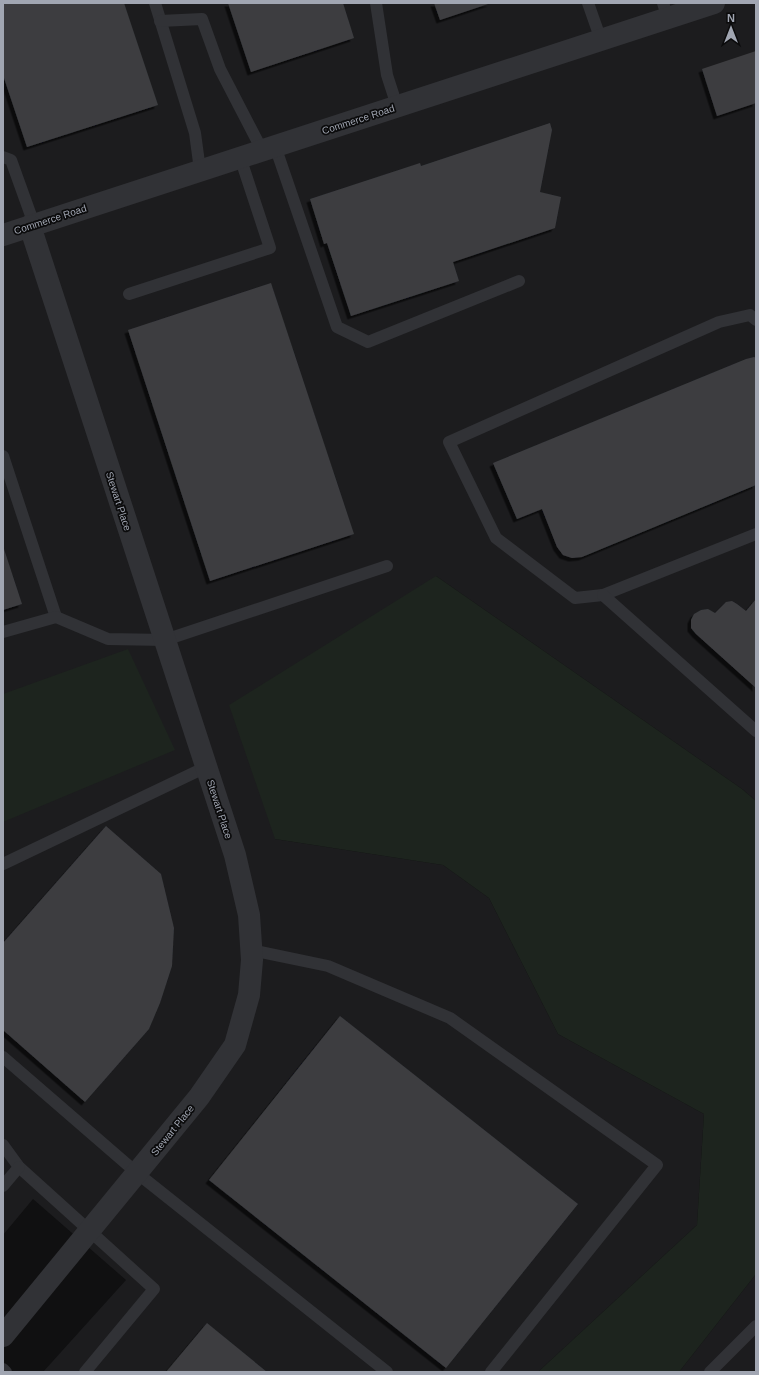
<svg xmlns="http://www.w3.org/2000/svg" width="759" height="1375" viewBox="0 0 759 1375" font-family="Arial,sans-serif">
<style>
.built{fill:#1c1c1e}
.green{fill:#1d241e}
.building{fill:#3c3d41;filter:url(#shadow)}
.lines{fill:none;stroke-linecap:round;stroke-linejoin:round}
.lane{stroke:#313236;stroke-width:12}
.street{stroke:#313236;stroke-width:22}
.labels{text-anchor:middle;stroke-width:3.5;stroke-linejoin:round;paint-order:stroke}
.street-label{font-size:10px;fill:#a1a6b2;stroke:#0b0b0c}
</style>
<defs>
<filter id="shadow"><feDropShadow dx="-3.5" dy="3.5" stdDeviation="0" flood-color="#0009"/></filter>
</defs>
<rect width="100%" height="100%" fill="#101011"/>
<g class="built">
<polygon points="3,3 756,3 756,801 742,789 436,576 275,839 443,865 489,898 558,1034 704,1114 697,1225 538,1372 43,1372 126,1280 33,1199 3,1235"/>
<polygon points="756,1274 756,1372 679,1372"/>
</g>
<g class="green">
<polygon points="436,576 742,789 756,801 756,1274 679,1372 538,1372 697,1225 704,1114 558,1034 489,898 443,865 275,839 229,705"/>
<polygon points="128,649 175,750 3,822 3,694"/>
</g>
<g class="building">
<polygon points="3,3 124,3 158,105 27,147 3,75"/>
<polygon points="228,3 343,3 354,38 251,72"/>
<polygon points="434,3 491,3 440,20"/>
<polygon points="756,51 756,103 717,116 702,69"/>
<polygon points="550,123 552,130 540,192 561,197 555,228 453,262 459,281 351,316 327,243 324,244 310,199 420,163 421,166"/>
<polygon points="271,283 354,534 210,581 128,330"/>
<polygon points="754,357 756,358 756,485 582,557 572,558 563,555 557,547 542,509 517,519 493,463 746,359"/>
<polygon points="3,546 22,604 3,610"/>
<polygon points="756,599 756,688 696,634 691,628 691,620 694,614 701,610 708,609 715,613 726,602 732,601 737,604 746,611"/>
<polygon points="106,826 161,874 174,928 172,966 160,1003 149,1029 85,1102 3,1030 3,943"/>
<polygon points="340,1016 578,1204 446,1368 209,1180"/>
<polygon points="207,1323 267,1372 166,1372"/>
</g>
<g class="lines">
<g class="lane">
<polyline points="155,3 195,133 200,170"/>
<polyline points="376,3 387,75 397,106"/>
<polyline points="588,3 601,40"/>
<polyline points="663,3 668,18"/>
<polyline points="160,21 202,19 220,69 262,150"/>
<polyline points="275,146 337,327 368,342 519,281"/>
<polyline points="3,157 11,160 34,224"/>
<polyline points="129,294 270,248 240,157"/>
<polyline points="756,320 750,315 719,322 449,442 496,538 575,598 603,595 756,534"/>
<polyline points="3,456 56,617"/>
<polyline points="603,595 756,731"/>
<polyline points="3,632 56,617 108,639 165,640 387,566"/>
<polyline points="3,864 206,767"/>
<polyline points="251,950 328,966 450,1018 657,1165 491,1372"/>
<polyline points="3,1057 137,1173 387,1372"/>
<polyline points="3,1145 19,1167 154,1289 85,1372"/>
<polyline points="3,1186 19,1167"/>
<polyline points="3,1369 6,1372"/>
<polyline points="710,1372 756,1326"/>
</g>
<g class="street">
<polyline points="3,235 714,3"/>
<polyline points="3,1336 199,1097 235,1045 249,995 252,960 249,915 235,855 30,226"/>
</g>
</g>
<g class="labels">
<g class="street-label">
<text transform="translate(358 119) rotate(-18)" y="4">Commerce Road</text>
<text transform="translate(50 219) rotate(-18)" y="4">Commerce Road</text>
<text transform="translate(119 501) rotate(72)" y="4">Stewart Place</text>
<text transform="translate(220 809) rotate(72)" y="4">Stewart Place</text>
<text transform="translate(172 1130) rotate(-51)" y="4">Stewart Place</text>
</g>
</g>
<rect width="759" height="1375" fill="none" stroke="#a1a6b2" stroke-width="8"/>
<g transform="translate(731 28)" stroke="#0b0b0c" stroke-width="3" paint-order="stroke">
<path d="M0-3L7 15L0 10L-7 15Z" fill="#a1a6b2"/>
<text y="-6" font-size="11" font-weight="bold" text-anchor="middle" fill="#a1a6b2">N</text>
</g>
</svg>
